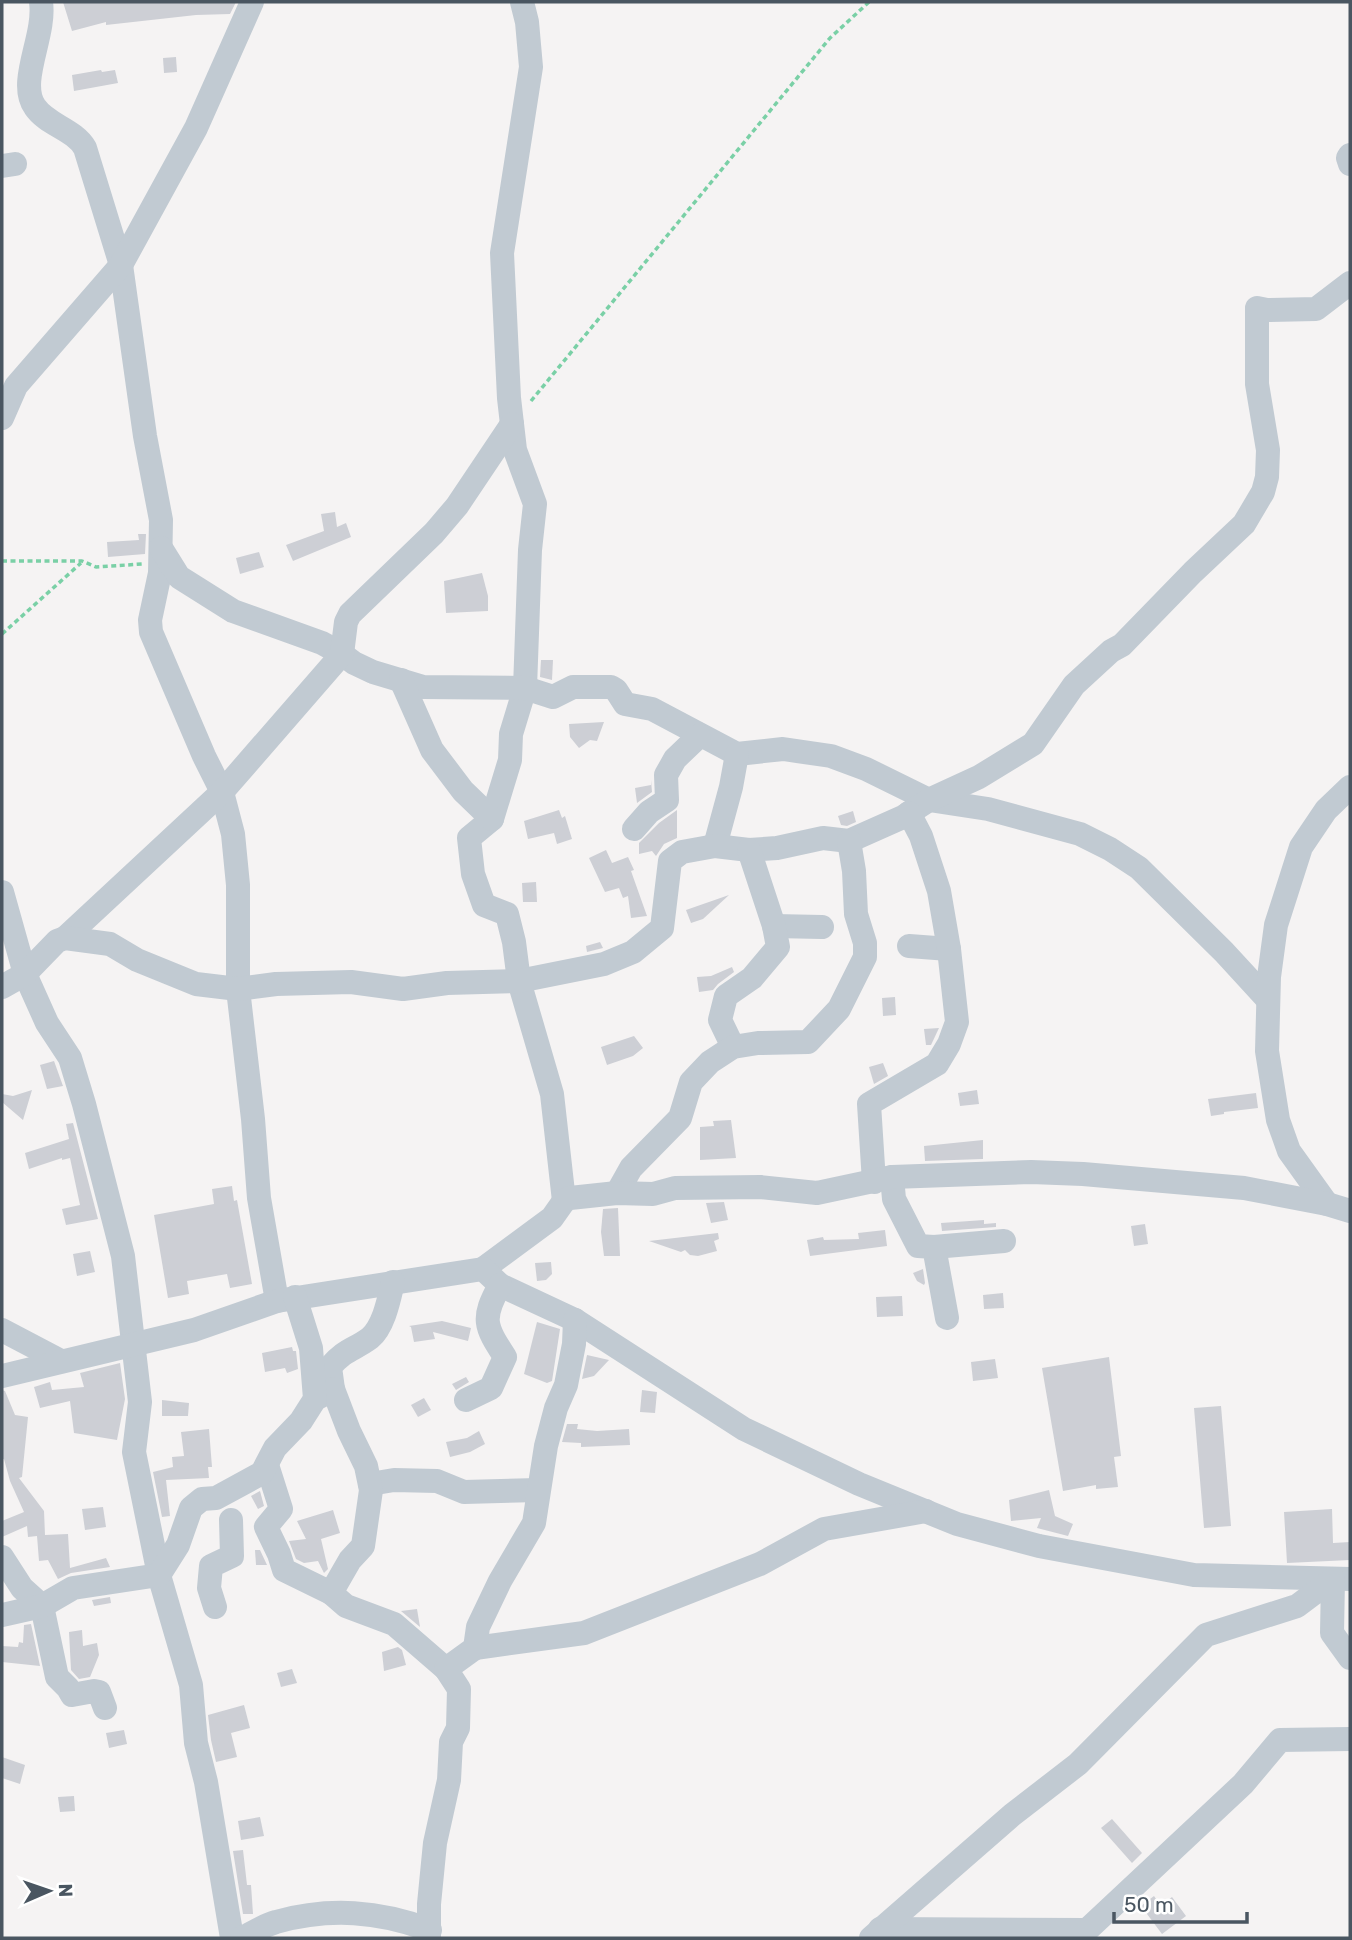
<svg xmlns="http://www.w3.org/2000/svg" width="1352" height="1940" viewBox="0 0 1352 1940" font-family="Rubik,sans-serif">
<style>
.building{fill:#cdcfd5}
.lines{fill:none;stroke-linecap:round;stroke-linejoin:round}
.path{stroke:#7ad0a6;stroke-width:3.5;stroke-dasharray:5 3.5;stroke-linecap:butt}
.minor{stroke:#c1cad2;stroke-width:24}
</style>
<rect width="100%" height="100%" fill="#f5f3f3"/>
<g class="building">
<polygon points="63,2 120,3 236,2 230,14 196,15 106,25 106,22 72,31"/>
<polygon points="176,57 177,72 164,73 163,58"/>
<polygon points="101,70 102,72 115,70 118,83 74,91 72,75"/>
<polygon points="335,512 337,527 346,523 351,537 293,561 286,545 324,531 321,514"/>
<polygon points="138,534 146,534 145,554 108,557 107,542 139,540"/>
<polygon points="259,552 264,567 240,574 236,558"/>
<polygon points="482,573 488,596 488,611 446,613 444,581"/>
<polygon points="541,660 553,660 552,680 540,677"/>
<polygon points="604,722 597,741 590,740 579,748 570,737 569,724"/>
<polygon points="651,780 652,792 637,803 635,788 651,785"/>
<polygon points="559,810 562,818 565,816 572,839 557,844 554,833 528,839 524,821"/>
<polygon points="677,810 677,838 664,844 656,856 652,851 639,854 639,843 659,823"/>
<polygon points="853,811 856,822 847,826 841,825 838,816"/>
<polygon points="606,850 612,863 628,857 634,870 631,871 647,916 631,918 628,896 623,898 619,888 605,892 589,858"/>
<polygon points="536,882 537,902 523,902 522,883"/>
<polygon points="729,895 703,919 691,923 686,910"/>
<polygon points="600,942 603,948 587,952 586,946"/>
<polygon points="732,967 734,972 718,984 713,990 699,992 697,977 711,976"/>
<polygon points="895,997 896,1015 883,1016 882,998"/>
<polygon points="939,1028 931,1045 926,1045 924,1029"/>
<polygon points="634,1036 643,1048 633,1056 607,1065 601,1047"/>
<polygon points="54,1061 63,1086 47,1089 40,1065"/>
<polygon points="883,1063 888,1076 874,1084 869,1067"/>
<polygon points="32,1090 23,1120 2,1102 2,1094 13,1096"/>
<polygon points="977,1090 979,1104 960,1106 958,1093"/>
<polygon points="1256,1093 1258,1108 1224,1112 1224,1114 1211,1116 1208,1099"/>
<polygon points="731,1120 736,1158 700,1160 700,1127 714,1126 713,1121"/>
<polygon points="73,1123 98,1219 66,1225 62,1209 80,1205 70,1158 62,1160 62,1158 29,1169 25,1153 69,1139 66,1124"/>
<polygon points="983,1140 983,1159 925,1161 924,1146"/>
<polygon points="232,1186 234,1201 237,1200 252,1284 230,1288 227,1274 187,1281 189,1294 168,1298 154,1215 214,1204 212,1189"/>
<polygon points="724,1202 728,1220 711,1223 706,1203"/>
<polygon points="618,1208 620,1256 604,1256 601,1232 603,1209"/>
<polygon points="984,1220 984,1224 996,1223 996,1227 942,1231 941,1223"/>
<polygon points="1145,1224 1148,1244 1134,1246 1131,1226"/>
<polygon points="885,1230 887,1246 810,1256 807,1240 823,1237 824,1240 859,1239 858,1233"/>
<polygon points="718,1233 719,1239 714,1241 717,1251 698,1256 690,1255 685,1250 681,1252 649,1241"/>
<polygon points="90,1251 95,1272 77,1276 73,1254"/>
<polygon points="551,1262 552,1274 546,1280 537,1281 535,1263"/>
<polygon points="923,1269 925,1283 924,1285 917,1281 913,1273"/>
<polygon points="1003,1293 1004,1308 984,1309 983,1295"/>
<polygon points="902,1296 903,1316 877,1317 876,1297"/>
<polygon points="442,1321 471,1328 468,1341 433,1332 435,1339 414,1342 411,1327 409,1326"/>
<polygon points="537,1322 560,1329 552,1381 547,1383 524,1374"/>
<polygon points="292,1347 293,1351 296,1351 298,1369 287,1373 285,1368 265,1372 262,1353"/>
<polygon points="587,1355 609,1360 594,1376 582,1379"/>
<polygon points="1109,1357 1121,1456 1114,1457 1118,1487 1096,1489 1096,1485 1063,1491 1042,1368"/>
<polygon points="995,1359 998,1378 973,1381 971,1362"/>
<polygon points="120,1363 125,1399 117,1440 74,1433 70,1401 40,1408 34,1387 50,1382 52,1390 84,1387 80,1373"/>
<polygon points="466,1377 469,1382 456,1390 452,1384"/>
<polygon points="2,1390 5,1391 15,1415 28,1417 22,1477 19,1478 44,1511 45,1535 68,1534 70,1568 106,1558 110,1567 71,1573 58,1579 48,1560 39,1561 37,1536 28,1537 27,1526 2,1537 2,1521 24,1512 10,1481 4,1459 2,1459"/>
<polygon points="642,1390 657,1392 655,1413 640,1412"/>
<polygon points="424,1398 431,1410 418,1417 411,1405"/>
<polygon points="162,1400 189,1403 188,1416 162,1416"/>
<polygon points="1221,1406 1231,1526 1204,1528 1194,1408"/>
<polygon points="567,1424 578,1424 577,1429 597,1431 629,1429 630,1445 581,1447 581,1443 562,1442"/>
<polygon points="209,1429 212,1467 208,1467 209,1478 166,1480 170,1516 162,1517 153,1472 173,1467 172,1457 184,1456 181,1432"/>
<polygon points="479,1431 485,1444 470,1452 450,1457 446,1442 467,1438"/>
<polygon points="1049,1490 1055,1516 1073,1524 1068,1536 1037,1528 1041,1518 1011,1521 1009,1500"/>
<polygon points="260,1491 264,1506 258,1509 251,1496"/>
<polygon points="103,1507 106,1527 85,1530 82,1509"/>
<polygon points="1332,1509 1333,1543 1350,1542 1350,1560 1287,1563 1284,1512"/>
<polygon points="333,1510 340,1533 321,1539 328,1569 324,1573 318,1561 304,1563 296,1559 289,1541 306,1539 297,1521"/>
<polygon points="255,1550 260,1550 267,1565 256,1565"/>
<polygon points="110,1597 111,1603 94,1606 92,1600"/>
<polygon points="417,1609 420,1627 401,1611"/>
<polygon points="31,1624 40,1666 2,1662 2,1646 18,1647 19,1642 23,1643 24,1625"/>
<polygon points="82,1630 83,1646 97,1643 99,1655 90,1677 79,1679 71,1670 69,1632"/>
<polygon points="398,1647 402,1650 406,1665 384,1671 382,1652"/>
<polygon points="292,1669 297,1683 281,1687 277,1673"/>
<polygon points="244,1705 250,1728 231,1733 237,1757 216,1762 211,1740 208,1715"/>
<polygon points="124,1730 127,1744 109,1748 106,1733"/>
<polygon points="2,1757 25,1765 20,1784 2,1778"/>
<polygon points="74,1796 75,1811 60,1812 58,1797"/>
<polygon points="260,1817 264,1836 241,1840 238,1821"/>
<polygon points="1112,1819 1142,1853 1132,1863 1101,1828"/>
<polygon points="243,1850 247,1885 251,1885 253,1914 243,1914 233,1851"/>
<polygon points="1154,1896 1161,1906 1172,1897 1186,1916 1162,1934 1141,1906"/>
</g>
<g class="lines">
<g class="path">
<polyline points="531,401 830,38 869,2"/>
<polyline points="2,561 82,561 96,567 142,564"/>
<polyline points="2,634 81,563"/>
</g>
<g class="minor">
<path d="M41,2C46,36 17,82 35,107C47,125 74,129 85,148L121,265L145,436L161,520L160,573L150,620L151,632L204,756L222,792L233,834L238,885V989L253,1119L259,1198L277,1301"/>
<polyline points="522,2 527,22 531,67 502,253 509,398 515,450 535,504 530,550 525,688 511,734 510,760 492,819 469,838 473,874 484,905 507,914 514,942 519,981 552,1094 564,1201"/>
<polyline points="1350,155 1348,158 1350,164"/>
<polyline points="2,166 15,164"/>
<polyline points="2,418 16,386 121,265 196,128 252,2"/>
<polyline points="161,548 179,577 233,611 322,643 342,654 354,663 373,672 423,687 525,688 553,697 573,687 611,687 616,690 625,704 652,709 737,754 783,749 831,756 866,769 929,800 988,809 1080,834 1110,849 1139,868 1224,952 1268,1000"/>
<polyline points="401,680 432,750 463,791 492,819"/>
<polyline points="634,829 649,812 667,800 666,775 675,759 699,736"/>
<polyline points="715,846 731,787 737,754"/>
<polyline points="2,892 25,974 47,1023 70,1058 84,1104 123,1256 140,1402 134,1452 159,1575 191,1685 196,1743 206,1782 232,1938"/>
<polyline points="774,926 822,927"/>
<polyline points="65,938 222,792 342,654 346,622 350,614 434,533 457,506 512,424"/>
<polyline points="909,946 949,949"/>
<polyline points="2,987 25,974 57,941 65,938 110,944 137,960 196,984 238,989 276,984 351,982 403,989 447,983 519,981 604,964 633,952 662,928 670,861 682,852 715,846 749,850 777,848 823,838 849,841 903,817 929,800 979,777 1033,744 1074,685 1111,651 1122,645 1193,572 1244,524 1263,492 1267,477 1268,450 1257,384 1257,308 1267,310 1316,309 1350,283"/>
<polyline points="733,1047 720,1020 726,996 752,978 778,947 774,926 749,850"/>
<polyline points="892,1177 894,1199 918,1246 934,1247 947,1318"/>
<polyline points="874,1182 869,1104 937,1064 949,1044 957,1022 949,949 939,891 921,836 909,813"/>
<polyline points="617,1193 631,1168 680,1118 691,1082 710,1062 733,1047 758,1043 808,1042 839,1009 865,957 865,943 856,914 854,871 849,841"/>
<polyline points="1327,1204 1289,1151 1278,1120 1267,1051 1269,977 1276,925 1301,847 1326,810 1350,787"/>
<polyline points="934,1247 1004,1241"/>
<polyline points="483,1269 552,1218 564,1201 570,1198 617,1193 653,1194 675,1188 760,1187 817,1193 892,1177 1031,1172 1083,1174 1244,1188 1327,1204 1350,1211"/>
<polyline points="2,1330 61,1361"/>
<polyline points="2,1376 194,1330 277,1301 483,1269 500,1285 575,1320 744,1429 859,1484 957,1524 1039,1546 1194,1575 1350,1579"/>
<path d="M319,1397L333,1389L330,1367C345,1349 354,1350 370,1338C384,1326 389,1299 393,1282"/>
<path d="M466,1400L491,1388L505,1357C485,1326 481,1319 500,1285"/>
<polyline points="267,1465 281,1509 266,1527 279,1554 284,1570 331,1593 346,1606 394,1624 446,1669"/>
<polyline points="370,1484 394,1480 437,1481 464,1492 538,1490"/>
<polyline points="2,1557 22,1588 42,1606 57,1677 68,1688 72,1695 94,1691 99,1692 105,1708"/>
<polyline points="331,1593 350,1560 363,1546 371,1490 366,1466 349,1431 333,1389"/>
<polyline points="215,1607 209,1588 211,1566 232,1556 231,1520"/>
<polyline points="2,1615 42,1606 73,1588 159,1575 178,1545 191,1508 202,1499 216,1498 262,1473 275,1448 301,1421 315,1399 311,1348 295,1297"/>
<polyline points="475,1648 584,1633 760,1564 824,1529 926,1511"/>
<polyline points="880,1929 1087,1930 1243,1784 1280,1740 1350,1739"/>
<path d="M242,1938C253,1933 264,1925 276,1922C330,1907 379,1911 430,1930"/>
<polyline points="429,1938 429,1904 435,1843 449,1780 451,1742 458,1728 459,1689 446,1669 475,1648 478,1627 500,1581 534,1523 546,1446 556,1408 566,1385 574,1344 575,1320"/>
<polyline points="871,1938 1012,1815 1078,1764 1206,1635 1297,1606 1333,1579 1332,1633 1350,1658"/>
</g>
</g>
<rect width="1352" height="1940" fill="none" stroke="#4a5661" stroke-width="7"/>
<g transform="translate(49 1891) rotate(88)" stroke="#ffffff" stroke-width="5" paint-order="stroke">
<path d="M0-5L12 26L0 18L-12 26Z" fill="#4a5661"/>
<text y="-10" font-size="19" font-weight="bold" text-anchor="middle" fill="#4a5661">N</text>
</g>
<path d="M1114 1912v10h133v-10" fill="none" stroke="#4a5661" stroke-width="3.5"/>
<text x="1124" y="1912" font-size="21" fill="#4a5661" stroke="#ffffff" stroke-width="5" paint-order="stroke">50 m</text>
</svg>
